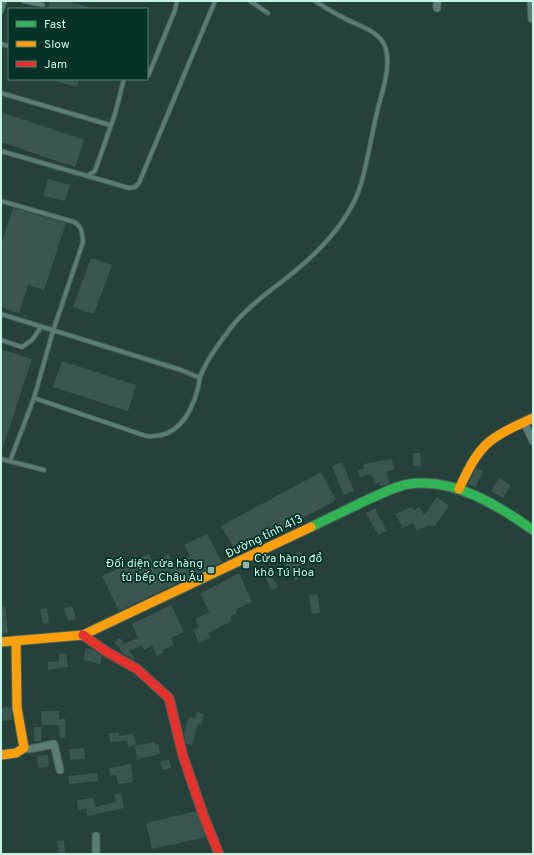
<svg xmlns="http://www.w3.org/2000/svg" width="534" height="855" viewBox="0 0 534 855" font-family="Overpass,sans-serif">
<style>
.building{fill:#3a5650}
.lines{fill:none;stroke-linecap:round;stroke-linejoin:round}
.lane-casing{stroke:#486059;stroke-width:5.5}
.street-casing{stroke:#486059;stroke-width:9}
.fast-casing{stroke:#486059;stroke-width:11}
.slow-casing{stroke:#486059;stroke-width:11}
.jam-casing{stroke:#486059;stroke-width:11}
.lane{stroke:#5b7d75;stroke-width:3.5}
.street{stroke:#5b7d75;stroke-width:7}
.fast{stroke:#30b455;stroke-width:9}
.slow{stroke:#ff9f0a;stroke-width:9}
.jam{stroke:#e5322d;stroke-width:9}
.poi-dot{fill:#8db5a8;stroke:#043227;stroke-width:1.5}
.labels{text-anchor:middle;stroke-width:3.5;stroke-linejoin:round;paint-order:stroke}
.street-label{font-size:12px;fill:#c5f3e4;stroke:#043227}
.poi-label{font-size:12px;fill:#c5f3e4;stroke:#043227;text-anchor:start}
</style>
<rect width="100%" height="100%" fill="#25413a"/>
<g class="building">
<polygon points="50,1 67,1 89,7 89,9 48,9"/>
<polygon points="56,79 79,79 77,87 55,81"/>
<polygon points="1,112 84,140 75,167 1,142"/>
<polygon points="48,179 70,185 65,201 43,196"/>
<polygon points="13,208 66,223 44,290 28,285 19,313 1,307 1,244"/>
<polygon points="91,258 112,265 94,314 73,307"/>
<polygon points="1,349 32,359 2,450 1,450"/>
<polygon points="62,361 136,385 128,411 53,387"/>
<polygon points="413,453 420,453 421,466 413,466"/>
<polygon points="392,459 394,470 387,471 389,484 380,486 380,483 374,484 373,476 371,477 370,474 360,477 358,470 364,469 363,465 368,463"/>
<polygon points="342,462 354,491 344,495 332,466"/>
<polygon points="476,468 483,471 476,487 468,484"/>
<polygon points="321,472 336,500 237,554 221,526"/>
<polygon points="499,478 511,485 503,498 491,491"/>
<polygon points="437,497 449,506 434,527 429,525 417,531 413,523 403,528 395,514 412,507 414,510 420,507 424,515"/>
<polygon points="375,508 387,531 378,535 366,513"/>
<polygon points="207,534 222,562 119,611 102,576 149,554 153,563 169,554 174,565 190,556 184,545"/>
<polygon points="300,551 306,562 300,565 305,575 295,581 283,561"/>
<polygon points="266,568 278,587 272,590 261,571"/>
<polygon points="239,573 252,602 237,609 236,614 230,616 232,621 208,633 210,638 199,643 193,630 199,627 195,619 209,612 200,594"/>
<polygon points="318,594 320,613 312,614 309,595"/>
<polygon points="171,605 184,632 171,638 174,645 163,650 164,653 157,656 152,645 144,650 142,645 129,651 135,658 133,660 124,654 114,642 120,638 124,644 138,638 132,624"/>
<polygon points="1,606 5,606 8,633 1,634"/>
<polygon points="72,606 76,619 68,621 64,608"/>
<polygon points="47,608 49,623 43,624 40,609"/>
<polygon points="86,648 94,650 102,656 100,664 83,660"/>
<polygon points="66,653 68,667 48,670 48,662 59,661 59,654"/>
<polygon points="11,707 12,720 1,721 1,708"/>
<polygon points="41,711 59,711 59,719 65,719 65,738 60,738 59,725 42,725"/>
<polygon points="197,712 204,714 201,725 198,724 192,745 186,744 184,734 189,717 195,718"/>
<rect x="34" y="727" width="7" height="14"/>
<polygon points="109,733 119,733 119,736 133,734 136,745 128,747 127,741 110,742"/>
<polygon points="155,742 155,745 158,744 160,754 137,759 135,746"/>
<polygon points="84,748 85,759 70,760 69,749"/>
<polygon points="48,755 49,766 39,768 37,756"/>
<polygon points="169,760 171,768 163,770 160,762"/>
<polygon points="131,764 133,782 118,784 116,775 110,776 109,768"/>
<polygon points="97,773 98,781 69,784 68,776"/>
<polygon points="121,793 124,808 87,816 87,809 78,810 77,800 94,798 95,807 116,802 114,794"/>
<polygon points="196,811 206,837 152,849 146,823"/>
<polygon points="64,840 65,853 59,853 57,841"/>
</g>
<g class="lines">
<defs>
<g id="lane">
<polyline points="23,1 43,5"/>
<polyline points="250,1 268,13"/>
<polyline points="1,12 5,1"/>
<polyline points="1,44 9,46"/>
<polyline points="147,76 149,74 175,10 177,1"/>
<polyline points="1,93 110,125"/>
<polyline points="1,151 129,188 135,187 139,183 215,1"/>
<polyline points="87,176 95,171 115,114 124,79"/>
<path d="M1,201L74,222C82,226 82,233 83,242L53,331L34,398L10,461"/>
<polyline points="1,314 181,370 200,378"/>
<polyline points="1,340 22,347 32,340 41,327"/>
<path d="M34,398L146,436C177,439 191,415 198,388C199,385 199,380 200,377C206,361 217,346 227,333C243,309 272,290 294,272C322,249 350,220 361,184C368,160 372,132 378,108C383,90 394,56 382,41C374,29 356,25 344,18C334,13 324,7 315,1"/>
<polyline points="1,459 44,470"/>
</g>
<g id="street">
<polyline points="437,1 437,8"/>
<polyline points="531,1 532,19"/>
<polyline points="524,422 533,441"/>
<polyline points="24,748 30,749 54,744 60,770"/>
<polyline points="96,836 96,854"/>
</g>
<path id="fast" d="M311,527C330,518 350,508 369,499C382,494 395,486 409,484C453,477 499,506 533,530"/>
<g id="slow">
<path d="M459,489C467,472 475,454 489,442C502,431 518,425 533,418"/>
<polyline points="1,642 83,635 311,527"/>
<polyline points="1,755 16,753 24,748 17,708 16,641"/>
</g>
<polyline id="jam" points="83,635 107,652 137,669 169,698 183,756 204,817 219,854"/>
</defs>
<use href="#lane" class="lane-casing"/>
<use href="#street" class="street-casing"/>
<use href="#fast" class="fast-casing"/>
<use href="#slow" class="slow-casing"/>
<use href="#jam" class="jam-casing"/>
<use href="#lane" class="lane"/>
<use href="#street" class="street"/>
<use href="#fast" class="fast"/>
<use href="#slow" class="slow"/>
<use href="#jam" class="jam"/>
</g>
<g class="poi-dot">
<rect x="242" y="561" width="8" height="8" rx="2"/>
<rect x="207" y="566" width="8" height="8" rx="2"/>
</g>
<g class="labels">
<g class="street-label">
<text transform="translate(264 536) rotate(-26)" y="4">Đường tỉnh 413</text>
</g>
<g class="poi-label">
<text x="254" y="562">Cửa hàng đồ<tspan x="254" dy="14">khô Tú Hoa</tspan></text>
<text x="203" y="567" text-anchor="end">Đối diện cửa hàng<tspan x="203" dy="14">tủ bếp Châu Âu</tspan></text>
</g>
</g>
<rect width="534" height="855" fill="none" stroke="#c5f3e4" stroke-width="4"/>
<rect x="8" y="8" width="140" height="72" fill="#043227" stroke="#517f73"/>
<rect x="16" y="21" width="20" height="6" fill="#30b455" stroke="#517f73"/>
<text x="44" y="28" font-size="12" fill="#c5f3e4">Fast</text>
<rect x="16" y="41" width="20" height="6" fill="#ff9f0a" stroke="#517f73"/>
<text x="44" y="48" font-size="12" fill="#c5f3e4">Slow</text>
<rect x="16" y="61" width="20" height="6" fill="#e5322d" stroke="#517f73"/>
<text x="44" y="68" font-size="12" fill="#c5f3e4">Jam</text>
</svg>
